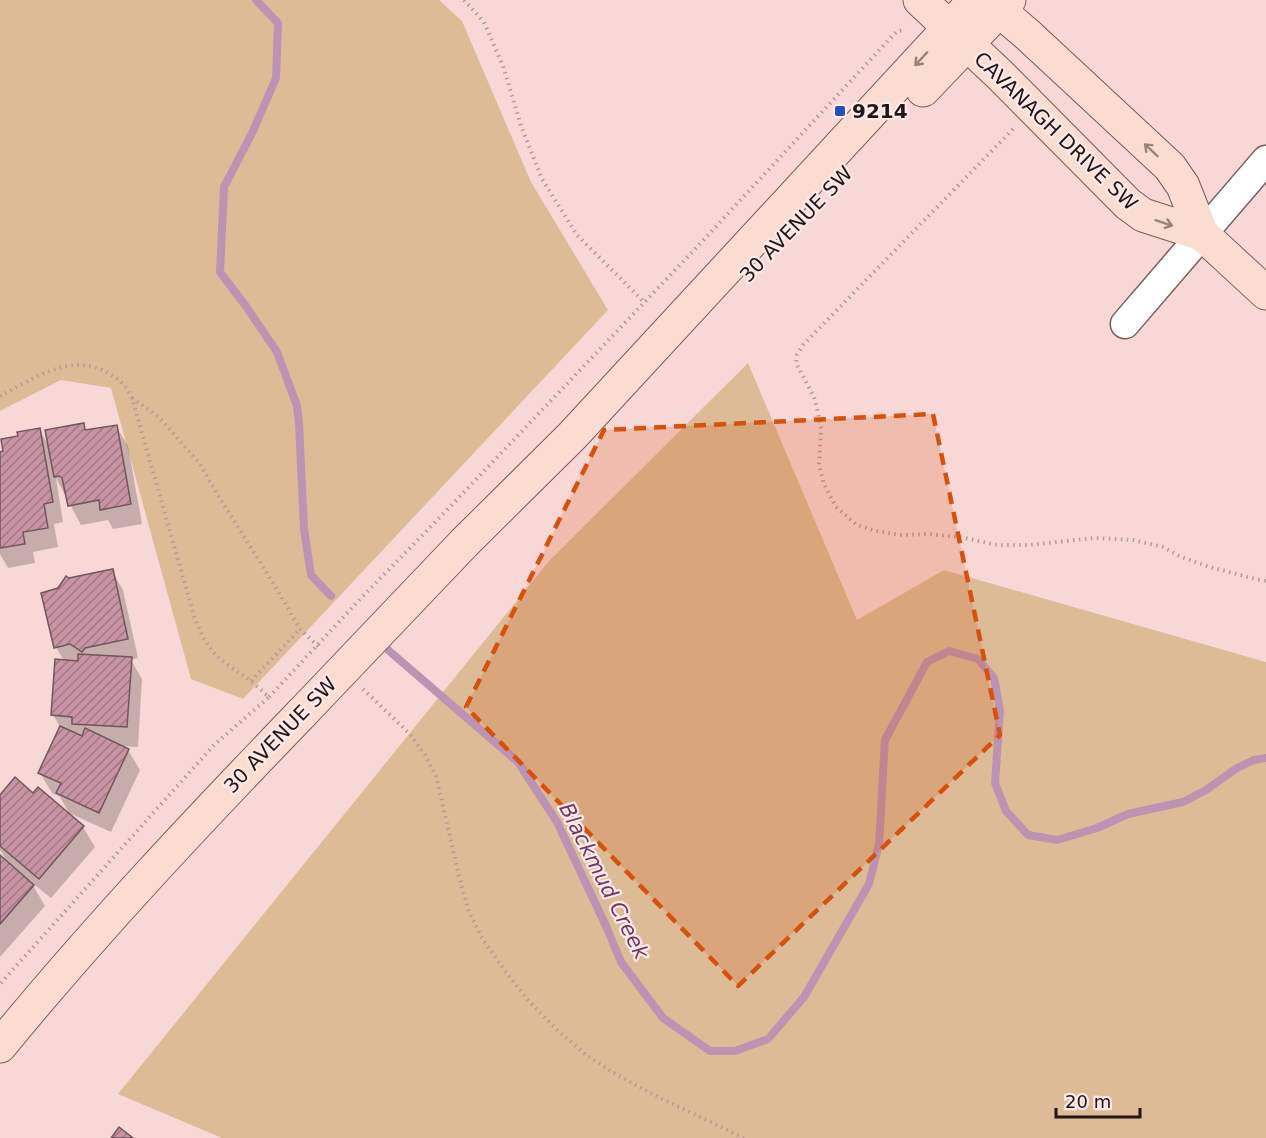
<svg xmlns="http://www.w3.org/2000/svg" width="1266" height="1138" viewBox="0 0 1266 1138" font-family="'DejaVu Sans',sans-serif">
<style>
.green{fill:#ddbb97}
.shadow{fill:#0003}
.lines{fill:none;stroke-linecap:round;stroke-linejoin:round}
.stream{stroke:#bd93b3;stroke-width:8}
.building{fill:url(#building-hatch);stroke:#70565e;stroke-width:1.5}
.street-casing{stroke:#775c5b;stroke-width:31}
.secondary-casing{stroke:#775c5b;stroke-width:35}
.path{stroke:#b49a99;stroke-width:4;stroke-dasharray:1.5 4.5;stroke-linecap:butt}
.street{stroke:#fff;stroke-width:28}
.secondary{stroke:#faddd0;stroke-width:33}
.secondary-bridge-casing{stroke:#775c5b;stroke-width:35;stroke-linecap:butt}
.path-bridge{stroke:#b49a99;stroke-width:4;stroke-dasharray:1.5 4.5;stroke-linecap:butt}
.secondary-bridge{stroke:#faddd0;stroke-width:33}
.oneway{stroke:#98837c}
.marked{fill:#d4520d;fill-opacity:0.2;stroke:#d4520d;stroke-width:4.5;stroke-dasharray:12 8;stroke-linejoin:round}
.poi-dot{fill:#2450be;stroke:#fde9e8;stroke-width:2}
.labels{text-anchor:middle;stroke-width:4.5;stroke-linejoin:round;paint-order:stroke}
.poi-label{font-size:20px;font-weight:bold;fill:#211615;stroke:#fde9e8;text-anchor:start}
.street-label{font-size:20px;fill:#211615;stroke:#fde9e8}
.water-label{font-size:21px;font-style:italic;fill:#6c3662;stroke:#fde9e8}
</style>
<defs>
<pattern id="building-hatch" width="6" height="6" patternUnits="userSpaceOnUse" patternTransform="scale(1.5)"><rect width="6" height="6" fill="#c893a4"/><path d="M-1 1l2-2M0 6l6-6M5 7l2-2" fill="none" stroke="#a27784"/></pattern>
</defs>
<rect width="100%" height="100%" fill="#f8d8d6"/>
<g class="green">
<polygon points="0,0 439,0 462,21 531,182 608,310 243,699 191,679 111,388 61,380 0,411"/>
<polygon points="748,363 857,620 944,570 1266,662 1266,1138 222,1138 118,1094 549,561"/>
</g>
<g class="shadow">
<polygon points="83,424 87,432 116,426 128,446 142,524 113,529 108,520 81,525 56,478 63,522 54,524 58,547 33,552 35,563 8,568 0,554 0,453 20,438 39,429 50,448"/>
<polygon points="112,571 123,590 138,658 131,660 142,679 138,747 120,746 128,750 140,770 111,832 69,813 60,797 52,793 40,773 61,728 53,715 64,661 56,647 59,590 69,580"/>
<polygon points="38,789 83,827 95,847 51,898 31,882 45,906 0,957 0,857 8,863 0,850 0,797 33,795"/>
</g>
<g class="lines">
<g class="stream">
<polyline points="256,0 278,23 276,78 253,131 224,187 220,272 245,305 277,352 297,406 299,423 304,529 311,575 331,596"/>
<polyline points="380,643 518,762 557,822 606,926 621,962 663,1018 710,1051 735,1051 768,1039 804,997 869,884 879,844 885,740 927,662 949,651 978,659 994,678 1000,710 995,783 1006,811 1028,835 1057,840 1097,828 1128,814 1183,802 1206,790 1237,768 1254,760 1266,758"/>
</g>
</g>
<g class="building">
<polygon points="84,423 85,430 117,425 131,504 100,510 99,500 68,506 62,478 59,476 54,477 45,430"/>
<polygon points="40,428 53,502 44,504 48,528 23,532 25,544 0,548 0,452 3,451 1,439 18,436 17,432"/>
<polygon points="113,569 128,639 85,648 82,652 70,644 54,648 41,593 58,588 66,576 69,578"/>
<polygon points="78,654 132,657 127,727 72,724 72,717 51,715 55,659 78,661"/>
<polygon points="60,726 82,736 85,728 129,749 99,813 56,793 61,783 38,773"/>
<polygon points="15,777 33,793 38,787 84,826 39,879 0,846 0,795"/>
<polygon points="0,855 34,885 0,924"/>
<polygon points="119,1127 133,1138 111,1138"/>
</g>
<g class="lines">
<defs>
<polyline id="street" points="1125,324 1266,160"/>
<g id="secondary">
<polyline points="920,0 999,74 1128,204 1143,215 1202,234"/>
<polyline points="987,0 1028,35 1170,167 1183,186 1202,234 1266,293"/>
<polyline points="923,90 1009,0"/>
<polyline points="465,542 572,436 975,0"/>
<path d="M0,1046C95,930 198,821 302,713"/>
</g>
</defs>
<use href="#street" class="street-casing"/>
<use href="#secondary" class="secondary-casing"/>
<g class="path">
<polyline points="464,0 484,22 503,66 521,126 542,179 577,235 644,302"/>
<polyline points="1013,129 803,345 797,355 796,363 814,397 818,413 821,429 819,465 824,484 836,507 857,525 876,531 900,535 927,534 960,537 997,545 1029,545 1094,538 1133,540 1163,547 1181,557 1210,567 1255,579 1266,581"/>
<path d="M0,396C32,380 70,352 106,372C111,375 117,378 121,382C126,387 129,393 132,398L195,619L203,637L212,651L221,660L251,681L269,697L214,745L0,984"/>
<polyline points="132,398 159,417 200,464 219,497 275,586 300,629 321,649"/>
<polyline points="447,510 697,247 897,31 904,30"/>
<polyline points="251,681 300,629"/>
<polyline points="363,689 410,734 425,755 436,776 460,880 469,912 482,938 505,971 527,999 556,1029 585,1054 612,1072 652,1094 744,1138"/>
</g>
<use href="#street" class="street"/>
<use href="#secondary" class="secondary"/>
<defs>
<polyline id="secondary-bridge" points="302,713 465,542"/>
</defs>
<use href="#secondary-bridge" class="secondary-bridge-casing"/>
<polyline class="path-bridge" points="269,697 363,596 447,510"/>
<use href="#secondary-bridge" class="secondary-bridge"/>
</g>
<defs><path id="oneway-shaft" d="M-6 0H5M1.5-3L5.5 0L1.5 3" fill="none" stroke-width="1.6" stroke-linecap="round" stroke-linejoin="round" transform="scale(1.5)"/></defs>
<g class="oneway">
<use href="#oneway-shaft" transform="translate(921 59) rotate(133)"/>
<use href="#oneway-shaft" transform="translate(1151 150) rotate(-137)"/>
<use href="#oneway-shaft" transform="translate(1164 223) rotate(18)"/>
</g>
<path class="marked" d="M933,414L1000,735L738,986L466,707L604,430Z"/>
<rect class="poi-dot" x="834" y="105" width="12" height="12" rx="3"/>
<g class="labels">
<g class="poi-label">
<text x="852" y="118">9214</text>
</g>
<g class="street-label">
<text transform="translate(1056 131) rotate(44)" y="7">CAVANAGH DRIVE SW</text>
<text transform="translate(796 224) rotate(-46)" y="7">30 AVENUE SW</text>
<text transform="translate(280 735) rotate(-46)" y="7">30 AVENUE SW</text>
</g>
<g class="water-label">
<text transform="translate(604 881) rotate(63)" y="7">Blackmud Creek</text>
</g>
</g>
<path d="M1056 1108v9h84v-9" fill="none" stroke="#211615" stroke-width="3"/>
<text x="1065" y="1108" font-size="18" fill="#211615" stroke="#fde9e8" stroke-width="4.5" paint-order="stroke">20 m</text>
</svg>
